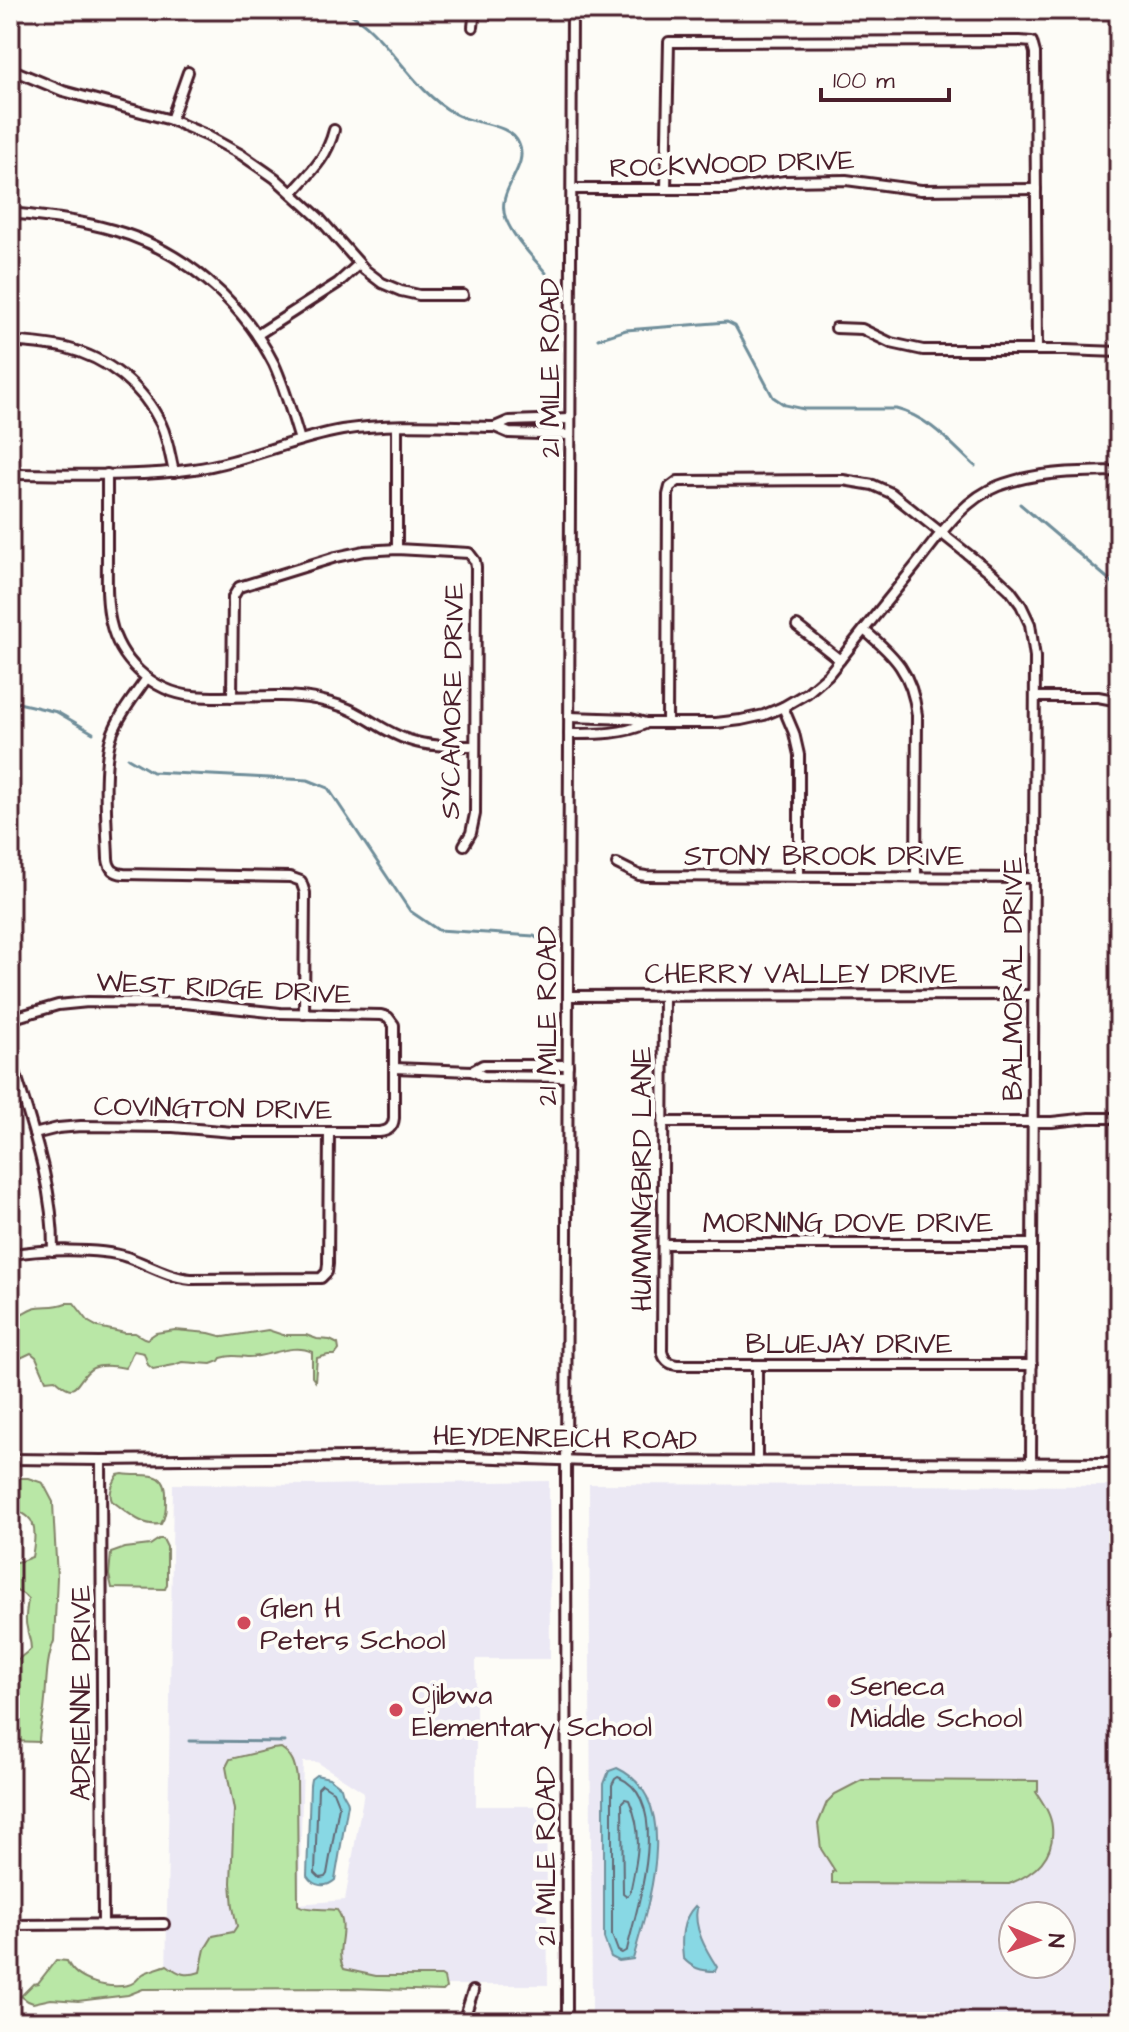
<svg xmlns="http://www.w3.org/2000/svg" width="1129" height="2032" viewBox="0 0 1129 2032" font-family="'Architects Daughter',sans-serif">
<style>
.built{fill:#ebe8f4;fill-rule:evenodd}
.green{fill:#b9e7a6;stroke:#828368;stroke-width:2}
.water{fill:#88d8e4;stroke:#6f8e9a;stroke-width:2}
.lines{fill:none;stroke-linecap:round;stroke-linejoin:round}
.shore{stroke:#636975;stroke-width:2}
.stream{stroke:#6f8e9a;stroke-width:3}
.minor-casing{stroke:#4a1f2b;stroke-width:14}
.minor{stroke:#fdfcf7;stroke-width:8}
.poi-dot{fill:#d1495b;stroke:#fdfcf7;stroke-width:3}
.labels{text-anchor:middle;stroke-width:8;stroke-linejoin:round;paint-order:stroke}
.street-label{font-size:28px;fill:#4a1f2b;stroke:#fdfcf7}
.poi-label{font-size:28px;fill:#4a1f2b;stroke:#fdfcf7;text-anchor:start}
</style>
<rect width="100%" height="100%" fill="#fdfcf7"/>
<filter id="ink" filterUnits="userSpaceOnUse"><feTurbulence type="fractalNoise" baseFrequency=".0125" numOctaves="2"/><feDisplacementMap in="SourceGraphic" scale="16" xChannelSelector="R" yChannelSelector="G"/><feConvolveMatrix kernelMatrix="1 2 1 2 8 2 1 2 1" color-interpolation-filters="sRGB"/></filter>
<g filter="url(#ink)">
<g class="built">
<path d="M549,1481L550,1659H476V1806H546L548,1985H166L173,1484L318,1485ZM303,1762H317L364,1792L345,1900L299,1904Z"/>
<path d="M589,1484L1119,1486V2022H592ZM1013,1916H1061V1964H1013Z"/>
</g>
<g class="green">
<path d="M66,1303H74L89,1322L98,1327L125,1333H135L144,1338L147,1339L156,1333L175,1330L209,1333L224,1337L268,1330L283,1335H306L317,1339L330,1340L338,1344L339,1350L335,1355H328L317,1358L315,1381L312,1377V1352C292,1342 268,1358 247,1357C236,1356 233,1355 221,1358L219,1361L211,1364L182,1362L174,1365L153,1369L148,1365L144,1353L134,1351C129,1356 130,1363 125,1368C115,1366 103,1364 93,1368C82,1373 78,1389 71,1389C65,1389 59,1382 55,1379L46,1380L36,1357L31,1353L10,1363V1327L14,1316C22,1315 25,1311 33,1308C44,1305 54,1308 66,1303Z"/>
<path d="M123,1474C144,1478 168,1467 166,1499C166,1508 166,1516 161,1524C141,1527 128,1512 112,1501C108,1493 113,1483 118,1475Z"/>
<path d="M14,1478H28L43,1483L53,1502L54,1524L57,1577L54,1641C45,1663 47,1687 44,1710C42,1721 39,1731 39,1742L10,1741V1643L11,1656L16,1661L31,1649C31,1640 28,1636 27,1628C24,1619 27,1609 28,1599L23,1594L10,1588V1563L21,1561L32,1557C34,1546 38,1525 28,1517C23,1513 16,1510 10,1506V1481Z"/>
<polygon points="159,1539 163,1539 167,1547 167,1584 165,1589 112,1588 109,1575 111,1553 125,1548 150,1545"/>
<path d="M281,1748C293,1756 295,1764 297,1778L298,1905C307,1911 326,1908 337,1910C351,1928 333,1950 344,1969L376,1976H441L444,1978L446,1988L443,1991L348,1988L143,1989L128,1995L78,2001L51,1999L33,2003L28,2001L21,1996L33,1984L38,1983L56,1960L67,1961C76,1982 108,1989 128,1985C137,1983 137,1978 143,1974C149,1970 160,1968 167,1965C179,1974 186,1977 200,1972L205,1949L213,1936L233,1932L237,1926L233,1907L231,1883L234,1810L226,1767L230,1759L272,1749Z"/>
<path d="M862,1780L1038,1781V1791L1036,1792C1043,1803 1051,1814 1052,1827C1055,1857 1034,1874 1009,1884L832,1883V1872L835,1871L821,1849L818,1824L827,1802L835,1794Z"/>
</g>
<g class="water">
<path d="M617,1768C684,1799 648,1905 633,1959L619,1961L611,1957L604,1938V1784L609,1771Z"/>
<path d="M316,1775L329,1778L341,1787C342,1796 348,1798 348,1804L335,1880C326,1888 314,1887 307,1876L310,1785L311,1779Z"/>
<path d="M695,1906L697,1908C693,1928 706,1950 717,1967L715,1971C701,1971 692,1968 683,1958C681,1940 681,1920 695,1906Z"/>
</g>
<g class="lines">
<g class="shore">
<path d="M618,1777C674,1800 636,1909 627,1950L622,1953L618,1951L612,1935V1785L615,1779Z"/>
<polygon points="322,1784 333,1791 339,1806 327,1874 325,1877 320,1878 315,1873 318,1788"/>
<path d="M625,1799L629,1800C644,1834 637,1859 630,1893L627,1896L623,1893L622,1802Z"/>
</g>
<g class="stream">
<path d="M345,10C353,16 362,21 369,28C400,57 417,92 455,114C474,125 510,122 519,144C530,168 494,191 506,219C514,239 533,257 546,273"/>
<path d="M598,339L626,330L727,322L735,326L773,397L785,405L804,409H896C929,417 951,444 975,466"/>
<polyline points="1020,504 1119,588"/>
<polyline points="10,701 57,712 93,733"/>
<polyline points="128,758 152,772 308,780 328,788 410,911 438,930 534,936 541,941"/>
<polyline points="189,1741 285,1742"/>
</g>
<defs>
<g id="minor">
<polyline points="473,27 475,10"/>
<polyline points="10,69 63,91 171,120 206,135 242,155 275,178 319,218 365,270 382,283 401,291 419,295 463,295"/>
<polyline points="171,120 188,72"/>
<polyline points="572,189 729,189 785,181 846,180 921,190 1036,189"/>
<polyline points="666,189 669,42 1020,41 1032,42 1035,53 1037,350"/>
<path d="M292,193C311,172 327,158 334,130"/>
<path d="M10,213C45,217 79,220 113,230C182,249 242,301 274,364C285,388 292,415 300,440"/>
<polyline points="836,328 862,329 891,343 923,350 1065,350 1119,352"/>
<polyline points="257,335 338,283 359,264"/>
<path d="M10,341C29,343 48,344 66,348C107,358 143,386 161,424C168,439 170,456 174,472"/>
<polyline points="397,426 397,549"/>
<polyline points="495,427 509,421 570,419"/>
<path d="M10,474C71,474 134,478 194,469C244,462 291,439 342,430C392,422 444,426 495,427L509,433L570,435"/>
<path d="M107,474C107,500 107,526 107,553C107,598 103,637 139,671C154,685 173,694 193,696C233,700 275,692 315,699C328,702 343,705 355,712C373,721 389,734 409,740C430,747 453,746 475,746"/>
<polyline points="797,626 840,660"/>
<path d="M864,630C895,656 912,673 917,715L916,877"/>
<path d="M147,678C135,695 121,712 113,732C101,761 107,825 108,859C109,869 114,873 124,874L290,877L301,881L305,893L304,1014"/>
<polyline points="232,697 233,597 239,587 336,557 364,551 397,549 469,553 475,561 476,567 475,814 471,833 464,845"/>
<polyline points="1035,697 1098,697 1119,701"/>
<polyline points="783,707 794,733 799,755 799,877"/>
<path d="M569,717L631,719L646,723H716L741,720L764,715L783,707L807,693L828,675C855,641 881,608 908,575C934,544 959,501 998,486C1036,471 1079,472 1119,471"/>
<polyline points="667,723 668,495 670,487 678,481 843,480 873,485 891,493 994,575 1010,590 1021,605 1030,624 1035,657 1031,1463"/>
<path d="M569,734C595,734 621,735 645,724"/>
<polyline points="617,864 639,875 646,876 1034,878"/>
<path d="M664,995L662,1351C664,1360 668,1364 677,1365H1032"/>
<polyline points="568,996 1034,995"/>
<path d="M10,1019L58,1005L88,1002L184,1003L280,1013L381,1015L388,1017L394,1025V1118C393,1128 388,1131 379,1132H233L173,1127L81,1126L58,1128L34,1134"/>
<path d="M10,1055C29,1119 54,1183 53,1251"/>
<polyline points="394,1068 472,1071 483,1076 568,1077"/>
<polyline points="472,1071 483,1065 568,1065"/>
<polyline points="664,1122 1052,1122 1089,1118 1119,1118"/>
<polyline points="663,1244 1032,1244"/>
<path d="M10,1255C38,1249 100,1248 127,1257C149,1265 168,1277 191,1279L321,1278L327,1272L328,1264L329,1132"/>
<polyline points="10,1459 101,1460 437,1456 588,1461 1119,1463"/>
<polyline points="101,1460 103,1925"/>
<polyline points="757,1462 757,1365"/>
<polyline points="10,1925 164,1924"/>
<polyline points="463,2022 473,1991"/>
<polyline points="567,2022 566,1479 572,10"/>
</g>
</defs>
<use href="#minor" class="minor-casing"/>
<use href="#minor" class="minor"/>
</g>
</g>
<g class="poi-dot">
<circle cx="244" cy="1623" r="8"/>
<circle cx="834" cy="1701" r="8"/>
<circle cx="396" cy="1710" r="8"/>
</g>
<g class="labels">
<g class="street-label">
<text transform="translate(732 163) rotate(-2)" y="10">ROCKWOOD DRIVE</text>
<text transform="translate(549 368) rotate(-90)" y="10">21 MILE ROAD</text>
<text transform="translate(451 701) rotate(-89)" y="10">SYCAMORE DRIVE</text>
<text x="824" y="865">STONY BROOK DRIVE</text>
<text x="801" y="983">CHERRY VALLEY DRIVE</text>
<text transform="translate(1012 979) rotate(-90)" y="10">BALMORAL DRIVE</text>
<text transform="translate(224 987) rotate(3)" y="10">WEST RIDGE DRIVE</text>
<text transform="translate(546 1016) rotate(-90)" y="10">21 MILE ROAD</text>
<text transform="translate(213 1107) rotate(1)" y="10">COVINGTON DRIVE</text>
<text transform="translate(641 1179) rotate(-90)" y="10">HUMMINGBIRD LANE</text>
<text x="848" y="1232">MORNING DOVE DRIVE</text>
<text x="849" y="1353">BLUEJAY DRIVE</text>
<text transform="translate(565 1437) rotate(1)" y="10">HEYDENREICH ROAD</text>
<text transform="translate(80 1693) rotate(-90)" y="10">ADRIENNE DRIVE</text>
<text transform="translate(545 1856) rotate(-90)" y="10">21 MILE ROAD</text>
</g>
<g class="poi-label">
<text x="260" y="1617">Glen H<tspan x="260" dy="32">Peters School</tspan></text>
<text x="850" y="1695">Seneca<tspan x="850" dy="32">Middle School</tspan></text>
<text x="412" y="1704">Ojibwa<tspan x="412" dy="32">Elementary School</tspan></text>
</g>
</g>
<rect width="1129" height="2032" fill="none" stroke="#fdfcf7" stroke-width="40"/>
<rect x="20" y="20" width="1089" height="1992" fill="none" stroke="#4a1f2b" stroke-width="3" filter="url(#ink)"/>
<g transform="translate(1037 1940) rotate(92)"><circle r="38" fill="#fdfcf7" stroke="#b5a4a5" stroke-width="2"/>
<path d="M0-6L14 30L0 20L-14 30Z" fill="#d1495b"/>
<text y="-12" font-size="22" font-weight="bold" text-anchor="middle" fill="#4a1f2b">N</text>
</g>
<path d="M821 88v12h128v-12" fill="none" stroke="#4a1f2b" stroke-width="4"/>
<text x="833" y="88" font-size="24" fill="#4a1f2b" stroke="#fdfcf7" stroke-width="6" paint-order="stroke">100 m</text>
</svg>
